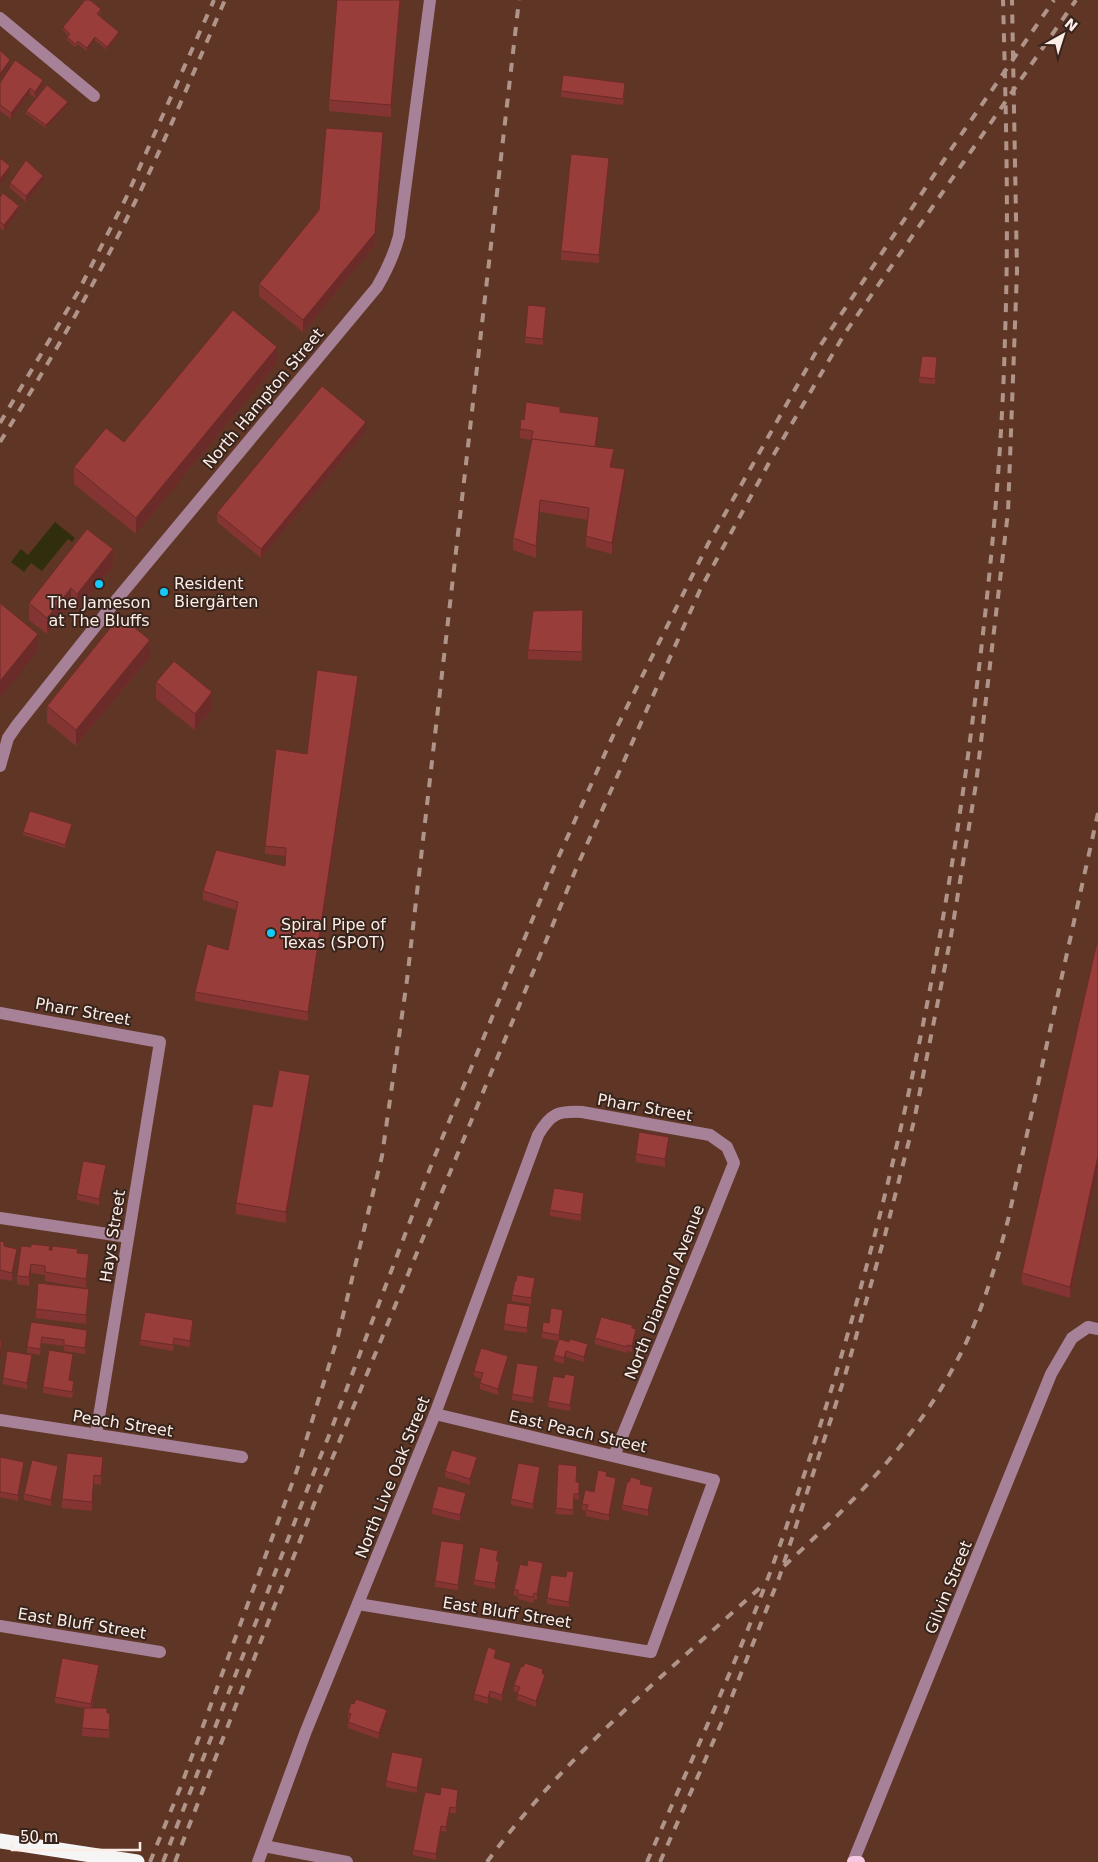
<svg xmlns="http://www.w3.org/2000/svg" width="1098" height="1862" viewBox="0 0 1098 1862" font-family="'DejaVu Sans',sans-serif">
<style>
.water{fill:#312e0d}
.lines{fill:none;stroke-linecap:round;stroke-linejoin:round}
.minor{stroke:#a78197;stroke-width:12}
.major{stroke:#f8c8e3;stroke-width:12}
.highway{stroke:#f5f5f5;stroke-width:15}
.rail{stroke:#b09489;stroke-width:4;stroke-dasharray:9 9;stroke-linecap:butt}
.wall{fill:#843433}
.shaded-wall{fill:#6b2b29}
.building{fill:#993d3b;stroke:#6b2b29}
.poi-dot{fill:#13cafb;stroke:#37241c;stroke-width:2}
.labels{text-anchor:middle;stroke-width:4;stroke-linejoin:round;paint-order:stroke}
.street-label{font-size:16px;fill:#fdede7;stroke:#37241c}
.poi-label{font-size:16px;fill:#fdede7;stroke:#37241c;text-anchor:start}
</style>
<rect width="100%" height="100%" fill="#5f3625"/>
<polygon class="water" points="55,522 75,538 72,542 68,539 42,571 31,563 24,572 11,562 21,549 28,555"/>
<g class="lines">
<g class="minor">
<polyline points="0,18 94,96"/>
<path d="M0,766L8,738L17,725L118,598L377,287C387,270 394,255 399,236L430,0"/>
<polyline points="0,1013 160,1042 96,1435"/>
<polyline points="0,1218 128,1237"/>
<polyline points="0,1420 242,1457"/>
<polyline points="358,1604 651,1652 714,1480 435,1414"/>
<polyline points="0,1626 160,1652"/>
<polyline points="264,1846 347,1862"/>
<path d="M258,1862L306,1731L435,1414L538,1135C551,1113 558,1111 582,1112L710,1135L727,1147L734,1163L702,1243L614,1456"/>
<polyline points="853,1862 1051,1374 1072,1338 1088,1327 1098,1329"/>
</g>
<polyline class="major" points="853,1862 859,1862"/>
<polyline class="highway" points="0,1841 137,1862"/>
<g class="rail">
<polyline points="0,423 78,292 126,198 214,0"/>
<path d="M0,442C48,365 94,286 134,204C167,138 195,68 225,0"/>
<path d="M784,1566C853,1503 918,1438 961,1353C982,1312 996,1265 1008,1220L1098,813"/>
<polyline points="150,1862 181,1786 297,1470 338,1336 382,1156 407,980 519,0"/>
<polyline points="163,1862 314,1472 328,1438 434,1158 554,867 616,729 708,544 816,352 954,145 1054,0"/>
<polyline points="175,1862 325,1476 486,1085 576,869 700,590 770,461 845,333 1076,0"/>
<path d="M487,1862C564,1756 667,1673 763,1585"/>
<path d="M647,1862C689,1765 734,1669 771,1570C873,1290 939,996 975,701C990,580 1002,458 1005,337C1009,224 1006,112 1003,0"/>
<polyline points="660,1862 721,1724 779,1578 844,1379 885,1235 914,1121 951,936 976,784 1008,512 1017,271 1012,0"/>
</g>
</g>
<g class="wall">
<polygon points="337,0 401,0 391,117 329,111 329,100"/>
<polygon points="101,12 99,15 119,35 107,50 95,40 87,51 78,44 75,47 67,40 67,37 69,36 63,30 63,27"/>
<polygon points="0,83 43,86 35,98 30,94 11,119 0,111"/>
<polygon points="625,89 623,105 561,97 561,91"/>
<polygon points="68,105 46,128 26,114 26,111"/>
<polygon points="383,144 375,245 303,332 259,296 259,284"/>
<polygon points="609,166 599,263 561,260 561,251"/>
<polygon points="43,182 26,202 10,188 10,183"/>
<polygon points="0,197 19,212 4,231 0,228"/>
<polygon points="546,313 543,345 525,343 525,337"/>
<polygon points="277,363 136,534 74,484 74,467 124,442"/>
<polygon points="937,363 935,384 919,383 919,377"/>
<polygon points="560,412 599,426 596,447 614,461 613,468 625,480 612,554 586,547 586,536 588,520 540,512 536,558 513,550 513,538 531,443 531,440 520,438 520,429 524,420"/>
<polygon points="366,431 261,558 217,522 217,513"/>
<polygon points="113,566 77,610 71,605 47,634 29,620 29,603"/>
<polygon points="583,610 582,661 528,659 528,650"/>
<polygon points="150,657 76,746 47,722 47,706"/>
<polygon points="156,682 212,709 195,730 156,699"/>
<polygon points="358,684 308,1021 195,1001 195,992 228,950 236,910 203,900 203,891 285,866 286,856 265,854 265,846 307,754"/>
<polygon points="72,827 65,848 23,835 23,832"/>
<polygon points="1098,938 1098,1167 1070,1298 1022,1284 1022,1273"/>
<polygon points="310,1087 286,1223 236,1214 236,1203 272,1107"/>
<polygon points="669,1146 665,1167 636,1162 636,1154"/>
<polygon points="106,1171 99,1205 77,1200 77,1194"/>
<polygon points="584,1199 581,1221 550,1216 550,1210"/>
<polygon points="0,1241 4,1246 17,1257 12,1281 0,1279"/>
<polygon points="50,1250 78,1253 89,1263 86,1288 45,1281 45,1275 31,1273 29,1286 17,1284 17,1276"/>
<polygon points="535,1284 531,1304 512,1301 512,1295"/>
<polygon points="89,1298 86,1324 36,1318 36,1309"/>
<polygon points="530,1312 527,1333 504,1330 504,1324"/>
<polygon points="563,1315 559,1339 588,1350 584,1362 566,1357 564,1364 554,1361 554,1355 558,1341 542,1338 542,1332 549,1323"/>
<polygon points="31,1322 87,1336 85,1354 64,1351 64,1346 42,1343 40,1355 27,1353 27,1347"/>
<polygon points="193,1326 190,1347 174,1344 173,1351 140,1345 140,1340"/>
<polygon points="632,1328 636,1335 632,1352 627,1351 627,1353 595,1344 595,1338"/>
<polygon points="73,1360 70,1380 74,1387 72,1398 43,1393 43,1387"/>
<polygon points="32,1361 27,1389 3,1384 3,1378"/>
<polygon points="508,1362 498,1395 480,1389 480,1383 481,1379 474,1376 474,1371"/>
<polygon points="538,1372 533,1403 512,1400 512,1394"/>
<polygon points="564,1378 575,1381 570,1411 548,1407 548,1401"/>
<polygon points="0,1457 24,1467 18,1501 0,1497"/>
<polygon points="477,1463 470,1485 445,1477 445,1471"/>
<polygon points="103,1466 101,1485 94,1484 92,1511 62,1508 62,1499"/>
<polygon points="58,1472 51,1506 24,1500 24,1494"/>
<polygon points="540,1473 533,1509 511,1505 511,1499"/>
<polygon points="607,1476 616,1484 609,1521 586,1516 586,1511 582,1510 582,1504 594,1492"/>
<polygon points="576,1482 579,1482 579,1500 574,1499 573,1515 556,1514 556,1508"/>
<polygon points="641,1485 653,1493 648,1516 622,1510 622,1505"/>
<polygon points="466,1499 460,1521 432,1514 432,1508"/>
<polygon points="464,1550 458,1590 435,1587 435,1581"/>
<polygon points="498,1556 497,1561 499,1567 495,1589 474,1585 474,1580"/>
<polygon points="543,1569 537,1600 534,1599 533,1603 518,1599 518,1596 514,1595 514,1590"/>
<polygon points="566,1577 574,1578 569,1607 547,1604 547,1598"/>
<polygon points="496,1656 495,1659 511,1669 502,1701 490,1697 488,1704 474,1700 474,1694"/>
<polygon points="99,1670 92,1708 107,1713 110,1722 109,1738 82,1736 84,1708 55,1703 55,1697"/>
<polygon points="543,1674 545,1681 536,1707 517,1700 518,1693 514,1691 514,1685"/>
<polygon points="348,1713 387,1716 379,1739 348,1728 348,1722 349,1719 348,1719"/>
<polygon points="423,1764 417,1793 386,1787 386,1781"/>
<polygon points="440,1795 458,1796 456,1813 450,1813 446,1832 441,1831 436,1860 413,1855 413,1850"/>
</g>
<g class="shaded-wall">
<polygon points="400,0 401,0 391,117 391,105"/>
<polygon points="119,32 119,35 107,50 107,47"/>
<polygon points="95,37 95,40 87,51 87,48"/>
<polygon points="10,60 10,66 0,79 0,74"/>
<polygon points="43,80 43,86 35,98 35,92"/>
<polygon points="30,88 30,94 11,119 11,113"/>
<polygon points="68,102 68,105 46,128 46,125"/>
<polygon points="383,132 383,144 375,245 303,332 303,320"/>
<polygon points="609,158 609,166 599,263 599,255"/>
<polygon points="10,166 10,172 0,185 0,179"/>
<polygon points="43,176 43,182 26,202 26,196"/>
<polygon points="19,206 19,212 4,231 4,225"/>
<polygon points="546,307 546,313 543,345 543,339"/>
<polygon points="277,347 277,363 136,534 136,518"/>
<polygon points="599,417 599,426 595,457 595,448"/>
<polygon points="366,422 366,431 261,558 261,549"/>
<polygon points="614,449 614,461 610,479 610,467"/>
<polygon points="625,469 625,480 612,554 612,543"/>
<polygon points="540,500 540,512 536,558 536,546"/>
<polygon points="113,549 113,566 77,610 77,594"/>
<polygon points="71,588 71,605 47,634 47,618"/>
<polygon points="38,634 38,651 0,698 0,681"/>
<polygon points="150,640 150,657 76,746 76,730"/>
<polygon points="358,676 358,684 308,1021 308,1012"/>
<polygon points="212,692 212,709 195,730 195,714"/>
<polygon points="72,824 72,827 65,848 65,845"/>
<polygon points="310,1075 310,1087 286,1223 286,1212"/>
<polygon points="669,1137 669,1146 665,1167 665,1159"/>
<polygon points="1098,1156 1098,1167 1070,1298 1070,1287"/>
<polygon points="106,1165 106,1171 99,1205 99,1199"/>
<polygon points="584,1193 584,1199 581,1221 581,1215"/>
<polygon points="17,1249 17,1257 12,1281 12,1273"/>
<polygon points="89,1254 89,1263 86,1288 86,1279"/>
<polygon points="31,1264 31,1273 29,1286 29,1277"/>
<polygon points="535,1278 535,1284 531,1304 531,1298"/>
<polygon points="89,1289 89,1298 86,1324 86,1315"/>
<polygon points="530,1306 530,1312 527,1333 527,1328"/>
<polygon points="563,1310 563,1315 559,1341 559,1335"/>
<polygon points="193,1320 193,1326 190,1347 190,1341"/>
<polygon points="636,1329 636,1335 632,1352 632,1346"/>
<polygon points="87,1330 87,1336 85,1354 85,1348"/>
<polygon points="588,1344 588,1350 584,1362 584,1357"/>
<polygon points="566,1351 566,1357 564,1364 564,1358"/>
<polygon points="73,1354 73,1360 69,1386 69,1380"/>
<polygon points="32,1355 32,1361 27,1389 27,1383"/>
<polygon points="508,1356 508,1362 498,1395 498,1389"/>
<polygon points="538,1366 538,1372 533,1403 533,1398"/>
<polygon points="575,1376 575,1381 570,1411 570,1405"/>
<polygon points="103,1457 103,1466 101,1485 101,1476"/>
<polygon points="477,1457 477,1463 470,1485 470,1479"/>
<polygon points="24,1462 24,1467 18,1501 18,1495"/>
<polygon points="58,1466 58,1472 51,1506 51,1500"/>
<polygon points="540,1467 540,1473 533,1509 533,1504"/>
<polygon points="94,1475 94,1484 92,1511 92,1502"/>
<polygon points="616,1478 616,1484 609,1521 609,1515"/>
<polygon points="653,1487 653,1493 648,1516 648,1510"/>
<polygon points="466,1493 466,1499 460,1521 460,1515"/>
<polygon points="464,1544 464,1550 458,1590 458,1585"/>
<polygon points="499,1561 499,1567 495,1589 495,1583"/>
<polygon points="543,1563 543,1569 537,1600 537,1594"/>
<polygon points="574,1572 574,1578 569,1607 569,1602"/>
<polygon points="511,1663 511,1669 502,1701 502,1695"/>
<polygon points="99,1665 99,1670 91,1709 91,1704"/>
<polygon points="545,1675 545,1681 536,1707 536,1701"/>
<polygon points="490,1691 490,1697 488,1704 488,1698"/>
<polygon points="387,1710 387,1716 379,1739 379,1733"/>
<polygon points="423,1758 423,1764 417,1793 417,1788"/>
<polygon points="458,1790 458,1796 456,1813 456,1808"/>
<polygon points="450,1807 450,1813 446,1832 446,1827"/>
<polygon points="441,1826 441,1831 436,1860 436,1854"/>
</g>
<g class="building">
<polygon points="85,0 90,0 101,9 97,14 119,32 107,47 95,37 87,48 78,41 75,44 67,37 70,34 63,27"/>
<polygon points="337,0 400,0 391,105 329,100"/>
<polygon points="0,50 10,60 0,74"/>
<polygon points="15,60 43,80 35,92 30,88 11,113 0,105 0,83"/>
<polygon points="563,75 625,83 623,99 561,91"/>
<polygon points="47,85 68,102 46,125 26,111"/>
<polygon points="326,128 383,132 375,233 303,320 259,284 319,210"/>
<polygon points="571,154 609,158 599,255 561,251"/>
<polygon points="0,158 10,166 0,179"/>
<polygon points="26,160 43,176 26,196 10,183"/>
<polygon points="3,193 19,206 4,225 0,222 0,197"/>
<polygon points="528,305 546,307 543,339 525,337"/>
<polygon points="233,310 277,347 136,518 74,467 106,428 124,442"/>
<polygon points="922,356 937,357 935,379 919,377"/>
<polygon points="322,386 366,422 261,549 217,513"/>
<polygon points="526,402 560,407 560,412 599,417 595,447 532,439 531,440 533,431 520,429 521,419 524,420"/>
<polygon points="532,439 614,449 610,467 625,469 612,543 586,536 589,508 540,500 536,546 513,538"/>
<polygon points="87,529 113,549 77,594 71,588 47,618 29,603"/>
<polygon points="0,603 38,634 0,681"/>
<polygon points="583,610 582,652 528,650 533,611"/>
<polygon points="120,616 150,640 76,730 47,706"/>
<polygon points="174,661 212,692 195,714 156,682"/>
<polygon points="317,670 358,676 308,1012 195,992 207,944 228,950 238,902 203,891 216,850 285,866 286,848 265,846 276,749 307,754"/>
<polygon points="30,811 72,824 65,845 23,832"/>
<polygon points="1098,938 1098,1156 1070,1287 1022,1273"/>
<polygon points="279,1070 310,1075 286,1212 236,1203 253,1104 272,1107"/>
<polygon points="639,1132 669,1137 665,1159 636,1154"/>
<polygon points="83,1161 106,1165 99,1199 77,1194"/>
<polygon points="554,1188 584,1193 581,1215 550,1210"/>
<polygon points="0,1241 4,1242 4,1246 17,1249 12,1273 0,1270"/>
<polygon points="31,1244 50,1246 49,1250 52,1250 52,1246 78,1249 77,1253 89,1254 86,1279 45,1272 45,1266 31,1264 29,1277 17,1276 21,1246 31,1247"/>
<polygon points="517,1275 535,1278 531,1298 512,1295 515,1281 516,1281"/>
<polygon points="38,1283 89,1289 86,1315 36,1309"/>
<polygon points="507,1303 530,1306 527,1328 504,1324"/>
<polygon points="551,1308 563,1310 559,1335 542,1332 543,1322 549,1323"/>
<polygon points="145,1312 193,1320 190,1341 174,1338 173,1345 140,1340"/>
<polygon points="601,1317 632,1325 632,1328 636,1329 632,1346 627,1345 627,1347 595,1338"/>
<polygon points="31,1322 87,1330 85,1348 64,1345 64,1340 42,1337 40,1349 27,1347"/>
<polygon points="559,1339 569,1342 570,1339 588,1344 584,1357 566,1351 564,1358 554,1355"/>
<polygon points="0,1340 2,1340 0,1357"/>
<polygon points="481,1348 508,1356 498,1389 480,1383 483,1373 474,1371"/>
<polygon points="49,1350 73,1354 69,1380 74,1381 72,1392 43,1387"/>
<polygon points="7,1351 32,1355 27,1383 3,1378"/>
<polygon points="517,1363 538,1366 533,1398 512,1394"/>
<polygon points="565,1374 575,1376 570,1405 548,1401 553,1376 564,1378"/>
<polygon points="452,1450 477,1457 470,1479 445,1471"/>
<polygon points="67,1453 103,1457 101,1476 94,1475 92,1502 62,1499"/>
<polygon points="0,1457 24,1462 18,1495 0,1492"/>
<polygon points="32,1460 58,1466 51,1500 24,1494"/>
<polygon points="518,1463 540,1467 533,1504 511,1499"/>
<polygon points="558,1464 577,1466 576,1482 579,1482 579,1494 574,1494 573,1510 556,1508"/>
<polygon points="598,1470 607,1472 606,1476 616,1478 609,1515 586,1510 588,1505 582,1504 585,1490 594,1492"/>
<polygon points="631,1477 641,1480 640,1484 653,1487 648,1510 622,1505 627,1482 629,1482"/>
<polygon points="438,1486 466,1493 460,1515 432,1508"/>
<polygon points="441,1541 464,1544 458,1585 435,1581"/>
<polygon points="480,1547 498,1551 496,1561 499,1561 495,1583 474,1580"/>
<polygon points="528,1560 543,1563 537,1594 534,1593 533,1597 518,1594 518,1590 514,1590 520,1564 527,1566"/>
<polygon points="567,1571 574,1572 569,1602 547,1598 551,1575 566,1577"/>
<polygon points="488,1647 496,1650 494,1658 511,1663 502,1695 490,1691 488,1698 474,1694"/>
<polygon points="62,1658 99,1665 91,1704 55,1697"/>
<polygon points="525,1663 543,1669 542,1673 545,1675 536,1701 517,1694 520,1687 514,1685 521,1666 523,1667"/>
<polygon points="356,1699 387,1710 379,1733 348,1722 351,1714 348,1713 351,1703 354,1704"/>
<polygon points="84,1708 107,1708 107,1713 110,1713 109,1730 82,1728"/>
<polygon points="392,1752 423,1758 417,1788 386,1781"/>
<polygon points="441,1787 458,1790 456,1808 450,1807 446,1827 441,1826 436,1854 413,1850 425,1792 440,1795"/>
</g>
<g class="poi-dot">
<circle cx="99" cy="584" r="5"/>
<circle cx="164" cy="592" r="5"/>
<circle cx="271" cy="933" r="5"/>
</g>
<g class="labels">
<g class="street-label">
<text transform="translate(263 398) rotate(-50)" y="6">North Hampton Street</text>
<text transform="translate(83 1011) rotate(10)" y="6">Pharr Street</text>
<text transform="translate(645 1107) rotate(10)" y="6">Pharr Street</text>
<text transform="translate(112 1236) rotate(-81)" y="6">Hays Street</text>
<text transform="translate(664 1292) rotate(-68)" y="6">North Diamond Avenue</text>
<text transform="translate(123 1423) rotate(9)" y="6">Peach Street</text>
<text transform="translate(578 1431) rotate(13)" y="6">East Peach Street</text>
<text transform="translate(392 1477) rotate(-68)" y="6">North Live Oak Street</text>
<text transform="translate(948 1587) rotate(-68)" y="6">Gilvin Street</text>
<text transform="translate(507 1612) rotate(9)" y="6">East Bluff Street</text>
<text transform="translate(82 1623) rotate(9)" y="6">East Bluff Street</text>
</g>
<g class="poi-label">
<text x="174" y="589">Resident<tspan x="174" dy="18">Biergärten</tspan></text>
<text x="99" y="608" text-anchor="middle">The Jameson<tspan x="99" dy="18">at The Bluffs</tspan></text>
<text x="281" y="930">Spiral Pipe of<tspan x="281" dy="18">Texas (SPOT)</tspan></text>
</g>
</g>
<g transform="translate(1063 35) rotate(39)" stroke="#37241c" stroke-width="4" paint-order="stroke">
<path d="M0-4L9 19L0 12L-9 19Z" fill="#fdede7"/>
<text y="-8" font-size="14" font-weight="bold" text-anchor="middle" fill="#fdede7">N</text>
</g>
<path d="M12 1842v8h128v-8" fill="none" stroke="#fdede7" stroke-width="2.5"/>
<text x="20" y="1842" font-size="15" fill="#fdede7" stroke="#37241c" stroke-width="4" paint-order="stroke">50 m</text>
</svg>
